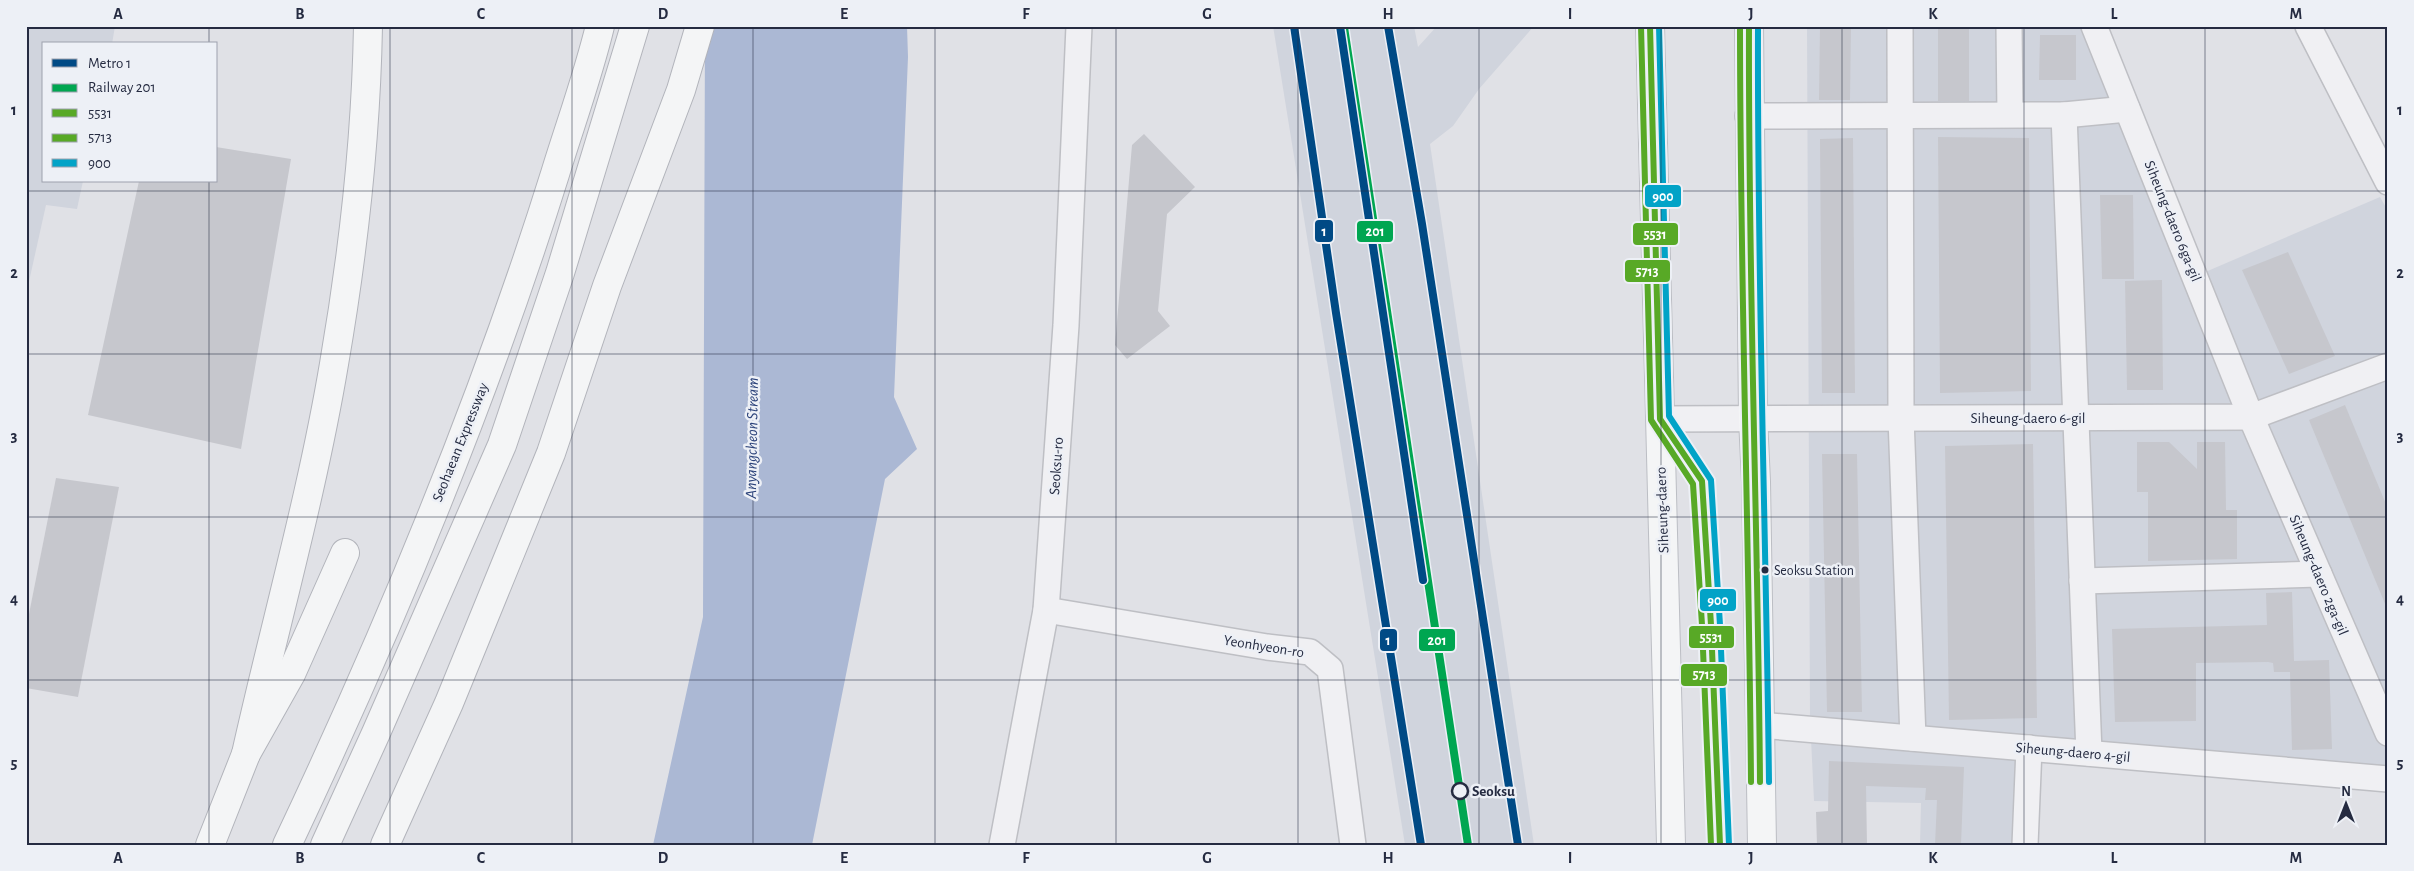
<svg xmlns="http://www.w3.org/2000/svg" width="2414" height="871" viewBox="0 0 2414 871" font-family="'Alegreya Sans',sans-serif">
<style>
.built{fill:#d0d4dd}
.water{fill:#abb8d4}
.building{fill:#c6c7cd}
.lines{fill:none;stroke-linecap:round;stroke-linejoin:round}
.minor-casing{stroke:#bebfc4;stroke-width:28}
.major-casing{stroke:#bcbec4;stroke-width:30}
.highway-casing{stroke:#b2b4bb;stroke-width:30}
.minor{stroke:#f0f0f3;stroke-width:25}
.major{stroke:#f4f5f6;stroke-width:28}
.highway{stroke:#f4f5f6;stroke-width:28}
.bus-1-casing{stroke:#edf0f6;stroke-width:10}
.bus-2-casing{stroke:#edf0f6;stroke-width:10}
.bus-3-casing{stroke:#edf0f6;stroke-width:10}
.bus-1{stroke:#58a926;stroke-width:6}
.bus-2{stroke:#58a926;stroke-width:6}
.bus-3{stroke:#02a3c7;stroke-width:6}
.rail-1-casing{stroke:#edf0f6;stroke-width:11}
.rail-1{stroke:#00a651;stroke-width:8}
.metro-1-casing{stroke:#edf0f6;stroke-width:11}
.metro-1{stroke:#004a85;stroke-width:8}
.grid{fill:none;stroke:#252b41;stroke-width:1;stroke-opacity:0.55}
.bus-dot{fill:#252b41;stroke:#edf0f6;stroke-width:2}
.stop-dot{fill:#edf0f6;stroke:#252b41;stroke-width:2.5}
.labels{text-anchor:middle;stroke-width:5;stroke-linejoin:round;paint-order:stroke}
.bus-label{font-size:14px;fill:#252b41;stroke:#edf0f6;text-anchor:start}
.street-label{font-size:15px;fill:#252b41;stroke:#edf0f6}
.stop-label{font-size:15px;font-weight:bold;fill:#252b41;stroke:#edf0f6;text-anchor:start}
.water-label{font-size:16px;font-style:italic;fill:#2b427a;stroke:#edf0f6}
.line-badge{stroke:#edf0f6;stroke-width:2}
.badge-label{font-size:14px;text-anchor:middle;font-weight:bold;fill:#fff}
.neatline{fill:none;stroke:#252b41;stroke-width:2}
.grid-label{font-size:16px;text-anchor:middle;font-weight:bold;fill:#252b41}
</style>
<rect width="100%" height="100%" fill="#e0e1e6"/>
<g class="built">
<polygon points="26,26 115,26 112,44 44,44 44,181 83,181 77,209 46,205 26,295"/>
<polygon points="1273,26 1414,26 1418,47 1437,26 1534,26 1479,89 1453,126 1430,144 1534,845 1405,845"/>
<polygon points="1807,26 2094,26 2196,276 2380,197 2388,211 2388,779 2030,748 2025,845 1920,845 1921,803 1814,801 1810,718"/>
</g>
<polygon class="water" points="705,26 907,26 908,57 894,397 917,449 885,479 812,845 653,845 703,617"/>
<g class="building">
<polygon points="1820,26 1851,26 1850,100 1819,100"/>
<rect x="1938" y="26" width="31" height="75"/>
<polygon points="2040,35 2076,35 2076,80 2039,80"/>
<polygon points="1144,134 1195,187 1167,214 1158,311 1170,326 1127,359 1115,345 1132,145"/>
<polygon points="1938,137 2029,138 2031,391 1940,393"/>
<polygon points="1853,138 1855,393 1822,393 1820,139"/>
<polygon points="216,147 291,159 241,449 88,415 139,181 216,181"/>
<polygon points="2100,195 2133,195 2134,279 2102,279"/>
<polygon points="2288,252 2335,356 2289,374 2242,270"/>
<polygon points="2162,280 2163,390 2127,390 2125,281"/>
<polygon points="2345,405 2388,509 2388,611 2309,420"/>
<polygon points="2137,442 2169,442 2197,469 2197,442 2225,442 2226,510 2237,510 2237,559 2148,561 2148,492 2137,492"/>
<polygon points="2033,444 2037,718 1949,720 1945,446"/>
<polygon points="1822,454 1857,454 1862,712 1827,712"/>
<polygon points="56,478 119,487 78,697 26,688 26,629"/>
<polygon points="2292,592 2294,661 2329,660 2332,749 2292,750 2290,672 2274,672 2273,663 2268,662 2196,663 2196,721 2115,722 2112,629 2267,625 2266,593"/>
<polygon points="1829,761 1964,767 1961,845 1935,845 1937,800 1925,800 1926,788 1866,786 1867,845 1817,845 1816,812 1828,811"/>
</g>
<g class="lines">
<defs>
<g id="minor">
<polyline points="1900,26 1901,418 1913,738"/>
<polyline points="2009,26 2010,114"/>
<polyline points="2094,26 2251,417 2388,733"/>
<polyline points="2308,26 2388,182"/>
<polyline points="2064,115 2089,753"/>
<polyline points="1748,116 2064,115 2127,109"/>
<polyline points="1660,419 2251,417 2388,366"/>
<polyline points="2082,581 2319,574"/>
<polyline points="1046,610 1267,647 1310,652 1330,669 1353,845"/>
<polyline points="1759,725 2388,779"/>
<polyline points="1002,845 1046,610 1066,325 1079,26"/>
<polyline points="2025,845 2029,748"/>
</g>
<g id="major">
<polyline points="1650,26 1671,845"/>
<polyline points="1749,26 1753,418 1756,482 1762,845"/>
</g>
<g id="highway">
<path d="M246,754C275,624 312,495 334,364C353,254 366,138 368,26"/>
<polyline points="210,845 246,754 291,674 345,553"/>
<path d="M287,845C390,627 483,404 555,174C570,125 588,76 600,26"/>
<polyline points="325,845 376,733 502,445 560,273 635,26"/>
<polyline points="385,845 449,703 551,453 607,286 681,90 700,26"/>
</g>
</defs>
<use href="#minor" class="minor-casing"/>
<use href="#major" class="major-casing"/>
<use href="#highway" class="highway-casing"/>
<use href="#minor" class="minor"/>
<use href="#major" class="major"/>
<use href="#highway" class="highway"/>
<defs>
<g id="bus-1">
<polyline points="1650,26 1660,419 1702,481 1711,625 1720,845"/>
<path d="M1749,26C1748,278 1758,530 1760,782"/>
</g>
<g id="bus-2">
<polyline points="1641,26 1651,420 1693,484 1702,625 1711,845"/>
<path d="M1740,26C1740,278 1749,530 1751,782"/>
</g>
<g id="bus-3">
<polyline points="1659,26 1669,416 1711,480 1720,625 1729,845"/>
<path d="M1758,26C1757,278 1766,530 1769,782"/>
</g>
</defs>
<use href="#bus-1" class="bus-1-casing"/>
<use href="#bus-2" class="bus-2-casing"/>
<use href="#bus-3" class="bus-3-casing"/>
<use href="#bus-1" class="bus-1"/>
<use href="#bus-2" class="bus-2"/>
<use href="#bus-3" class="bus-3"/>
<defs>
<polyline id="rail-1" points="1344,27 1468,845"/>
</defs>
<use href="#rail-1" class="rail-1-casing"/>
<use href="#rail-1" class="rail-1"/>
<defs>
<g id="metro-1">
<polyline points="1294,26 1336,313 1421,845"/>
<polyline points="1340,26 1423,580"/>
<polyline points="1388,26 1422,224 1518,845"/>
</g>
</defs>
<use href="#metro-1" class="metro-1-casing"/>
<use href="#metro-1" class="metro-1"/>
</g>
<path class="grid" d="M209,26V44M390,26V845M572,26V845M753,26V845M935,26V845M1116,26V845M1298,26V845M1479,26V845M1661,26V845M1842,26V845M2024,26V845M2205,26V845M209,181V845M26,191H2388M26,354H2388M26,517H2388M26,680H2388"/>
<circle class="bus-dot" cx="1765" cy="570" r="4.5"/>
<circle class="stop-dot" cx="1460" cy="791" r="8"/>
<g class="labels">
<g class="bus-label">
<text x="1774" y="575">Seoksu Station</text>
</g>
<g class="street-label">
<text transform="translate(2173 221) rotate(68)" y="5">Siheung-daero 6ga-gil</text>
<text x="2028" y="423">Siheung-daero 6-gil</text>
<text transform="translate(460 442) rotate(-68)" y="5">Seohaean Expressway</text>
<text transform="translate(1056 466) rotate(-86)" y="5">Seoksu-ro</text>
<text transform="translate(1662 510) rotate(-92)" y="5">Siheung-daero</text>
<text transform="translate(2319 575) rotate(67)" y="5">Siheung-daero 2ga-gil</text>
<text transform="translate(1264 646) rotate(9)" y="5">Yeonhyeon-ro</text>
<text transform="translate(2073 752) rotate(5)" y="5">Siheung-daero 4-gil</text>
</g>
<g class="stop-label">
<text x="1472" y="796">Seoksu</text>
</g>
<g class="water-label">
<text transform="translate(751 438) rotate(-89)" y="6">Anyangcheon Stream</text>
</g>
</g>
<g class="line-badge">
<rect x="1644" y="184" width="38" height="24" rx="5" fill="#02a3c7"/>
<rect x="1314" y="219" width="20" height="24" rx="5" fill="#004a85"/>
<rect x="1356" y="220" width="38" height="23" rx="5" fill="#00a651"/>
<rect x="1632" y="222" width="47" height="24" rx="5" fill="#58a926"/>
<rect x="1624" y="259" width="47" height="24" rx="5" fill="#58a926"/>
<rect x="1699" y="588" width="38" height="24" rx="5" fill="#02a3c7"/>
<rect x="1688" y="625" width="47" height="24" rx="5" fill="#58a926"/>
<rect x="1379" y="628" width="19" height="24" rx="5" fill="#004a85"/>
<rect x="1418" y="628" width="38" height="24" rx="5" fill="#00a651"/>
<rect x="1680" y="663" width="48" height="24" rx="5" fill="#58a926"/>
</g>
<g class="badge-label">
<text x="1663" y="201">900</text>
<text x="1324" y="236">1</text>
<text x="1375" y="236">201</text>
<text x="1655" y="239">5531</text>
<text x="1647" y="276">5713</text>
<text x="1718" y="605">900</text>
<text x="1711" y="642">5531</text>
<text x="1388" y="645">1</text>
<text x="1437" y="645">201</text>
<text x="1704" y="679">5713</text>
</g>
<rect width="2414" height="871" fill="none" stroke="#edf0f6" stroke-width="55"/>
<rect x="42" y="42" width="175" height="140" fill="#edf0f6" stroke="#9da1ae"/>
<rect x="52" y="59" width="25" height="8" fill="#004a85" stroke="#9da1ae"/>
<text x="88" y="68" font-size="15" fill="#252b41">Metro 1</text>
<rect x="52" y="84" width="25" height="8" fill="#00a651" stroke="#9da1ae"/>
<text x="88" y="92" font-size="15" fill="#252b41">Railway 201</text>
<rect x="52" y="109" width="25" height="8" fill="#58a926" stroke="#9da1ae"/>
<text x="88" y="118" font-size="15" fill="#252b41">5531</text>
<rect x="52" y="134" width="25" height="8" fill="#58a926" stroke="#9da1ae"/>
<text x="88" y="142" font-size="15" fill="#252b41">5713</text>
<rect x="52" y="159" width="25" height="8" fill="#02a3c7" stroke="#9da1ae"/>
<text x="88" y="168" font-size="15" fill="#252b41">900</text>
<g transform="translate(2346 804)" stroke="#edf0f6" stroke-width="4" paint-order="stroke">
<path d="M0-4L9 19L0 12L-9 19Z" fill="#252b41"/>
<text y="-8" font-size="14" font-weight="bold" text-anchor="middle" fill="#252b41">N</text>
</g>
<rect x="28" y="28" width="2358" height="816" class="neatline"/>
<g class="grid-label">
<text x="118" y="19">A</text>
<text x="300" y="19">B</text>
<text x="481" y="19">C</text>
<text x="663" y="19">D</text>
<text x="844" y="19">E</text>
<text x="1026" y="19">F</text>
<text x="1207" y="19">G</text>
<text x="1388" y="19">H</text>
<text x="1570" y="19">I</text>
<text x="1751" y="19">J</text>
<text x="1933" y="19">K</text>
<text x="2114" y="19">L</text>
<text x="2296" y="19">M</text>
<text x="14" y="115">1</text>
<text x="2400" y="115">1</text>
<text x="14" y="278">2</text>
<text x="2400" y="278">2</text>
<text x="14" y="441">3</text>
<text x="2400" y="441">3</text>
<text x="14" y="604">4</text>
<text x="2400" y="604">4</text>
<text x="14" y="768">5</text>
<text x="2400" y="768">5</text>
<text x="118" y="863">A</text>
<text x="300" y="863">B</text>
<text x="481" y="863">C</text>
<text x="663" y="863">D</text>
<text x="844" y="863">E</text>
<text x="1026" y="863">F</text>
<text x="1207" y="863">G</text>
<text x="1388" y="863">H</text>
<text x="1570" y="863">I</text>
<text x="1751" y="863">J</text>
<text x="1933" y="863">K</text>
<text x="2114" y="863">L</text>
<text x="2296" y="863">M</text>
</g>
</svg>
